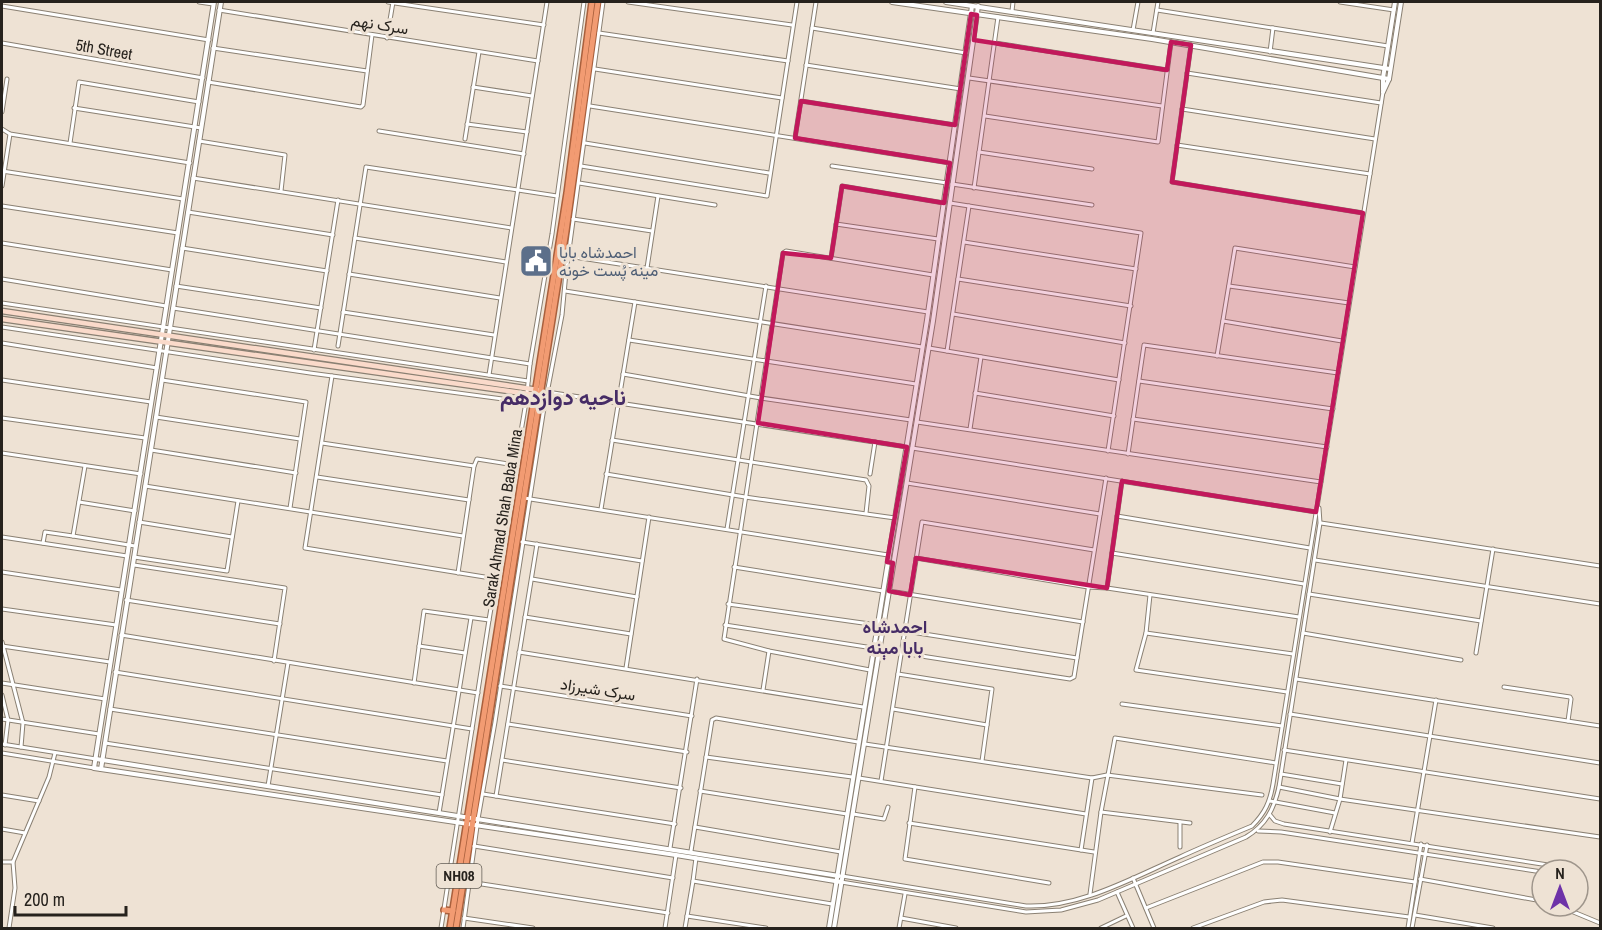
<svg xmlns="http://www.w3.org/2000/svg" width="1602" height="930" viewBox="0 0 1602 930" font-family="'Archivo Narrow',Vazirmatn,sans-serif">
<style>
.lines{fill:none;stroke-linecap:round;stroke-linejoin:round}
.minor-casing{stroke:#8a8073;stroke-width:5}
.tertiary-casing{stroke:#8a8073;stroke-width:6}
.secondary-casing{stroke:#8a8073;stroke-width:7}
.trunk-casing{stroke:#a9603d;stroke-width:8}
.minor{stroke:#fff;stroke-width:3}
.tertiary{stroke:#fff;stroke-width:4}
.secondary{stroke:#fadaca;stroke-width:4.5}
.trunk{stroke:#f29b72;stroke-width:5}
.marked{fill:#c2185b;fill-opacity:0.2;stroke:#c2185b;stroke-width:4.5;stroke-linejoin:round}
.labels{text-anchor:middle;stroke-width:6;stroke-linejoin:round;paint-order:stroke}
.shield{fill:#eee2d4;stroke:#625c54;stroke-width:1.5}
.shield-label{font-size:15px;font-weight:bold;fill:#26221d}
.street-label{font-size:16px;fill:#26221d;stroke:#eee2d4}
.service-label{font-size:16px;fill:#4e5e75;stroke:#eee2d4;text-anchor:start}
.neighbourhood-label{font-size:18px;font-weight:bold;fill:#462c66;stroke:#eee2d4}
.district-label{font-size:22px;font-weight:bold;fill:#462c66;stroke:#eee2d4}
</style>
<rect width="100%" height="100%" fill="#eee2d4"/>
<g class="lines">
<defs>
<g id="minor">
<polyline points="199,2 213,4"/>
<polyline points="388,2 544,25"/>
<polyline points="628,2 792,25"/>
<polyline points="1340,2 1394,10"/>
<polyline points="2,6 209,40"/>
<polyline points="219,10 538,61"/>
<polyline points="1157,10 1388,46"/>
<polyline points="1012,11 1013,2"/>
<polyline points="812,28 966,53"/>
<polyline points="1133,30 1138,2"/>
<polyline points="599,33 788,61"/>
<polyline points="1153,33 1158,2"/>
<polyline points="387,38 393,2"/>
<polyline points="2,43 203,78"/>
<polyline points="995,43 1167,70"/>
<polyline points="1191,45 1172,182 1363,213"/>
<polyline points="213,48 367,71"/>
<polyline points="1270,52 1273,28"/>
<polyline points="806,65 961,89"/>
<polyline points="595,69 782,98"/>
<polyline points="1187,73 1381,103"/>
<polyline points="969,78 1162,106"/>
<polyline points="208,82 361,107 363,105 372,35"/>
<polyline points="473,87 532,96"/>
<polyline points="801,101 955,125"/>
<polyline points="590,106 950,163"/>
<polyline points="74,108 201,128"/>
<polyline points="1182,109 1375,139"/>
<polyline points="2,112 7,79"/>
<polyline points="985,116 1158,142 1171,42"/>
<polyline points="467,124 527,132"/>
<polyline points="2,129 10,134 190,163"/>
<polyline points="379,131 524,154"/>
<polyline points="795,138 816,2"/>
<polyline points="465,139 479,52"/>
<polyline points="199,141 285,155 281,191"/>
<polyline points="70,143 79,82 199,102"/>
<polyline points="585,143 769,173"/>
<polyline points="1177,145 1370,174"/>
<polyline points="979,152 1092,169"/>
<polyline points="581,166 767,196 797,2"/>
<polyline points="832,166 947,183"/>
<polyline points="2,171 183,199"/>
<polyline points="193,178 511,228"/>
<polyline points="579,183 715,205"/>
<polyline points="952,184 1092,205"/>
<polyline points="2,186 10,134"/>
<polyline points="974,188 998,17"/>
<polyline points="950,203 1141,233 1108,451"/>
<polyline points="2,206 178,233"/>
<polyline points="188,212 333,235"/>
<polyline points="573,219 652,231"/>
<polyline points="836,224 938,239"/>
<polyline points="355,238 506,262"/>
<polyline points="964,242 1136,269"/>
<polyline points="2,243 172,270"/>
<polyline points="182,248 327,271"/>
<polyline points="568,256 928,312"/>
<polyline points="831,258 842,186 944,203"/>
<polyline points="647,268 658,196"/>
<polyline points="349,274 500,298"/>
<polyline points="2,279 166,306"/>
<polyline points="958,279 1131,306"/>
<polyline points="176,286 321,308"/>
<polyline points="1229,286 1349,303"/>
<polyline points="565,291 922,347"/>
<polyline points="2,303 528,381"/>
<polyline points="173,308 530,364"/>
<polyline points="343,312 494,335"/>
<polyline points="953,314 1125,343"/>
<polyline points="1223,321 1342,341"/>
<polyline points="2,327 310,373 525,402"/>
<polyline points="629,340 916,384"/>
<polyline points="2,343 157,368"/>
<polyline points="338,346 366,167 557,196"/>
<polyline points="929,348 1119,380"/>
<polyline points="314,350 338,200"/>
<polyline points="947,351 969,206"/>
<polyline points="1217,356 1235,248 1355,267"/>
<polyline points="623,374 761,398 911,420"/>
<polyline points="489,375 547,2"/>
<polyline points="332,376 305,548 497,579"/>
<polyline points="2,380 151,402"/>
<polyline points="162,380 306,402 290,508"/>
<polyline points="1139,381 1333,409"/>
<polyline points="547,392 907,447"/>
<polyline points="975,393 1114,416"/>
<polyline points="156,417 300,439"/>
<polyline points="2,418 145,438"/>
<polyline points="1133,419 1327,447"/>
<polyline points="917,422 1321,482"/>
<polyline points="970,429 981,357"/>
<polyline points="612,440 866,480 869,486 866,513"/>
<polyline points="322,443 474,466 477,459 515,465"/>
<polyline points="912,448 1316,512"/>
<polyline points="151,450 296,473"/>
<polyline points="2,453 141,474"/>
<polyline points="1128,454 1144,345 1338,373"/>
<polyline points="85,466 73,536 135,546"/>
<polyline points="606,474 745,497 895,518"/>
<polyline points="870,474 875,442"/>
<polyline points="317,477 469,500"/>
<polyline points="907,483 1100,514"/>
<polyline points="145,486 463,536"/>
<polyline points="524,498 888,555"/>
<polyline points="79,502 135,511"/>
<polyline points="601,509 635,302"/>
<polyline points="1117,516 1310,548"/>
<polyline points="139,522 232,537"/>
<polyline points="1321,523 1600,566"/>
<polyline points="727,529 766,286"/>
<polyline points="2,537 127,556"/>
<polyline points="522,542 642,561"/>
<polyline points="43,543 45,532 73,536"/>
<polyline points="1112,553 1304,584"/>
<polyline points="134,557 227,571 238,501"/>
<polyline points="916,558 1088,587 1107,588 1299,617"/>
<polyline points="1315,560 1600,604"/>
<polyline points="134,565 285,588 274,661"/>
<polyline points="734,567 883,591"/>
<polyline points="2,572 121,590"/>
<polyline points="458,573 474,466"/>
<polyline points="532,579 637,597"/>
<polyline points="1107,588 1122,481"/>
<polyline points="889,591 1083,622"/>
<polyline points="1309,594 1481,621"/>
<polyline points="1150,595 1146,633 1136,670 1287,692"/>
<polyline points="126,600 280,624"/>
<polyline points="728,604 877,625"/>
<polyline points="2,609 116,625"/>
<polyline points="525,617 631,634"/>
<polyline points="725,625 873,648"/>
<polyline points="905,631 1077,658"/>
<polyline points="1146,633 1293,654"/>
<polyline points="1303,633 1461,660"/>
<polyline points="121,635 478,693"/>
<polyline points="2,642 23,723 21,747"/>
<polyline points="2,646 110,662"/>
<polyline points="419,646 465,653"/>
<polyline points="519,652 863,707"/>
<polyline points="902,653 1070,679 1074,677 1106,478"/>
<polyline points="1476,653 1493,549"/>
<polyline points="626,668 649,517"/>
<polyline points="870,670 769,651 724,639 783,253 786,251 933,275"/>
<polyline points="115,672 472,729"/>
<polyline points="898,674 992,689 982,761"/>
<polyline points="1296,679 1600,726"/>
<polyline points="2,683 105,699"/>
<polyline points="414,683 424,611 489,620"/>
<polyline points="500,686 692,716"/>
<polyline points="1504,687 1570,697 1571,699 1568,721"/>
<polyline points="763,690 769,651"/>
<polyline points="2,695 8,720 5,745"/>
<polyline points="1122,704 1282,726"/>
<polyline points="110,709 447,761"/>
<polyline points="893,709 987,725"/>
<polyline points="1290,714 1600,763"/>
<polyline points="2,719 99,734"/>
<polyline points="508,724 687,752"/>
<polyline points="105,743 442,795"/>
<polyline points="2,744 96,759"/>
<polyline points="865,744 1092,778 1107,775 1262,795"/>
<polyline points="1284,750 1600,799"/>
<polyline points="2,753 94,768"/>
<polyline points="706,757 852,777"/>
<polyline points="502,760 681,788"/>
<polyline points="1281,774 1342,784"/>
<polyline points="859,778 1086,814"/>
<polyline points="881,781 922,522 1094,550"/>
<polyline points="268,786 288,663"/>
<polyline points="915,787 905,859 1049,883"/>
<polyline points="1279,787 1340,799 1600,837"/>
<polyline points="700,791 847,814"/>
<polyline points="483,794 675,824"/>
<polyline points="2,795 39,801"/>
<polyline points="496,796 537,544"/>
<polyline points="1270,801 1335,813"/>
<polyline points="1101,812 1190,823"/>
<polyline points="439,813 471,618"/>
<polyline points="853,814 884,819 888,807"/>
<polyline points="1270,815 1275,821 1284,824 1561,867 1563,870"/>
<polyline points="909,823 1094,852"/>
<polyline points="695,827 841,852"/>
<polyline points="2,829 25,833"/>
<polyline points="1258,831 1281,832 1542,872"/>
<polyline points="1330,832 1340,799 1346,760"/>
<polyline points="1412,843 1436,700"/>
<polyline points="474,846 673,878"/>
<polyline points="1180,847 1180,822"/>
<polyline points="670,848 697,679"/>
<polyline points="1081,850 1092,778"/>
<polyline points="691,851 712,720 716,718 858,742"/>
<polyline points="696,858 693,881 832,904"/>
<polyline points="2,862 13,862"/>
<path d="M842,876L1026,906C1080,908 1132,878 1180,857C1204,846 1228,836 1252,826C1265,813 1270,802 1273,784L1383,92"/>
<polyline points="1133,878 1154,928"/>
<polyline points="1420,879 1542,901"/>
<polyline points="469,882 668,913"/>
<path d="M841,882L1026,912L1061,910L1098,900L1246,837C1266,825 1274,809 1279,787L1320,523L1319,508"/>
<polyline points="1117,892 1133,928"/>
<polyline points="1090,894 1101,812 1115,738 1276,763"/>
<polyline points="1559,906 1600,923"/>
<polyline points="1146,908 1263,862 1278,862 1415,882"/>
<polyline points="1415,915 1493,928"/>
<polyline points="687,916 766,928"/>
<polyline points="464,918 533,928"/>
<polyline points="901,918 956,928"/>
<polyline points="9,928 15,888 13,862 49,777 55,753"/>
<polyline points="441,928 489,620 526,402 530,364 552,234 584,2"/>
<polyline points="463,928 478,819 495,722 543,414 562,315 566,272 603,2"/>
<polyline points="665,928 676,855"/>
<polyline points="685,928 693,881"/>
<polyline points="899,928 905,894"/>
<polyline points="1101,928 1126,916"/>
<polyline points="1193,928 1264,902 1282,900 1409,917"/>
<polyline points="1408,928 1421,844"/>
<polyline points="1412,928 1427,845"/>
</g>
<g id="tertiary">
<polyline points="214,2 94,768 676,855 841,882"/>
<polyline points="892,2 1152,39 1389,79"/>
<polyline points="946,2 1390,69"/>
<polyline points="1383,90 1383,78 1395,2"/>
<polyline points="1383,92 1389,79 1401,2"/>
<polyline points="96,759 839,876"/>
<polyline points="101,769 221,2"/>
<polyline points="829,928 927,320 972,6"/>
<polyline points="834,928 933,321 978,6"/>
</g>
<g id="secondary">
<polyline points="2,311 538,390"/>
<polyline points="2,319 536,395"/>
</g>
<g id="trunk">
<polyline points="444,910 453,911"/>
<polyline points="450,928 567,193 592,2"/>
<polyline points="456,928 566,231 598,2"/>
</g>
</defs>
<use href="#minor" class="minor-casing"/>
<use href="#tertiary" class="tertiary-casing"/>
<use href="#secondary" class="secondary-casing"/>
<use href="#trunk" class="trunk-casing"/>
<use href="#minor" class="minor"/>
<use href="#tertiary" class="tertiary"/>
<use href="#secondary" class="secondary"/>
<use href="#trunk" class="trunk"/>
</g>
<path class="marked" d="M971,14L977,15L974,40L1167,70L1171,42L1191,45L1172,182L1363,213L1316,512L1122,481L1107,588L916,558L910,595L889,591L893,563L887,562L907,447L758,423L783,253L831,258L842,186L944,203L950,163L795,138L801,101L955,125Z"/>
<defs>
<symbol id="civic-square" viewBox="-11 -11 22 22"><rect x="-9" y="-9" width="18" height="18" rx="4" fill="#5c6f8a" stroke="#eee2d4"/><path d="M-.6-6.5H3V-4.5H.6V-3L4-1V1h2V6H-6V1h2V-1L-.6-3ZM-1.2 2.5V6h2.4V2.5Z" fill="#fff"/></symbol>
</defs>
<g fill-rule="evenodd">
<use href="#civic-square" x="517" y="242" width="38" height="38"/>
</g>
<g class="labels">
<rect class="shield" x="436.5" y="864" width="45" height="24" rx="4.5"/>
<g class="shield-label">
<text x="459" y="881">NH08</text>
</g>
<g class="street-label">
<text transform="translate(380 24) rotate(9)" y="6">سرک نهم</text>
<text transform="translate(104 49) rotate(10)" y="6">5th Street</text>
<text transform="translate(502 518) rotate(-81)" y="6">Sarak Ahmad Shah Baba Mina</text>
<text transform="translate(598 689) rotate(9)" y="6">سرک شیرزاد</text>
</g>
<g class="service-label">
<text x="559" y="258">احمدشاه بابا<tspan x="559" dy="18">مینه پُست خونه</tspan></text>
</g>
<g class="neighbourhood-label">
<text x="895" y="633">احمدشاه<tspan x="895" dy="21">بابا مېنه</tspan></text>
</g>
<g class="district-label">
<text x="563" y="405">ناحیه دوازدهم</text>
</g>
</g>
<rect width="1602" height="930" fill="none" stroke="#26221d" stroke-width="6"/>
<g transform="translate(1560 888)"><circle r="28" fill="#eee2d4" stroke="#9e958b" stroke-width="1.5"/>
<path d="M0-4.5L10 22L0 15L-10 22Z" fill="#6e32a8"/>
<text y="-9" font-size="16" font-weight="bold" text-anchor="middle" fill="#26221d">N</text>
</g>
<path d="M15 906v9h111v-9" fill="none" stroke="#26221d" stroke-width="3"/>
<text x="24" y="906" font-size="18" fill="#26221d" stroke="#eee2d4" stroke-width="4.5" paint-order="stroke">200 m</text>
</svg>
